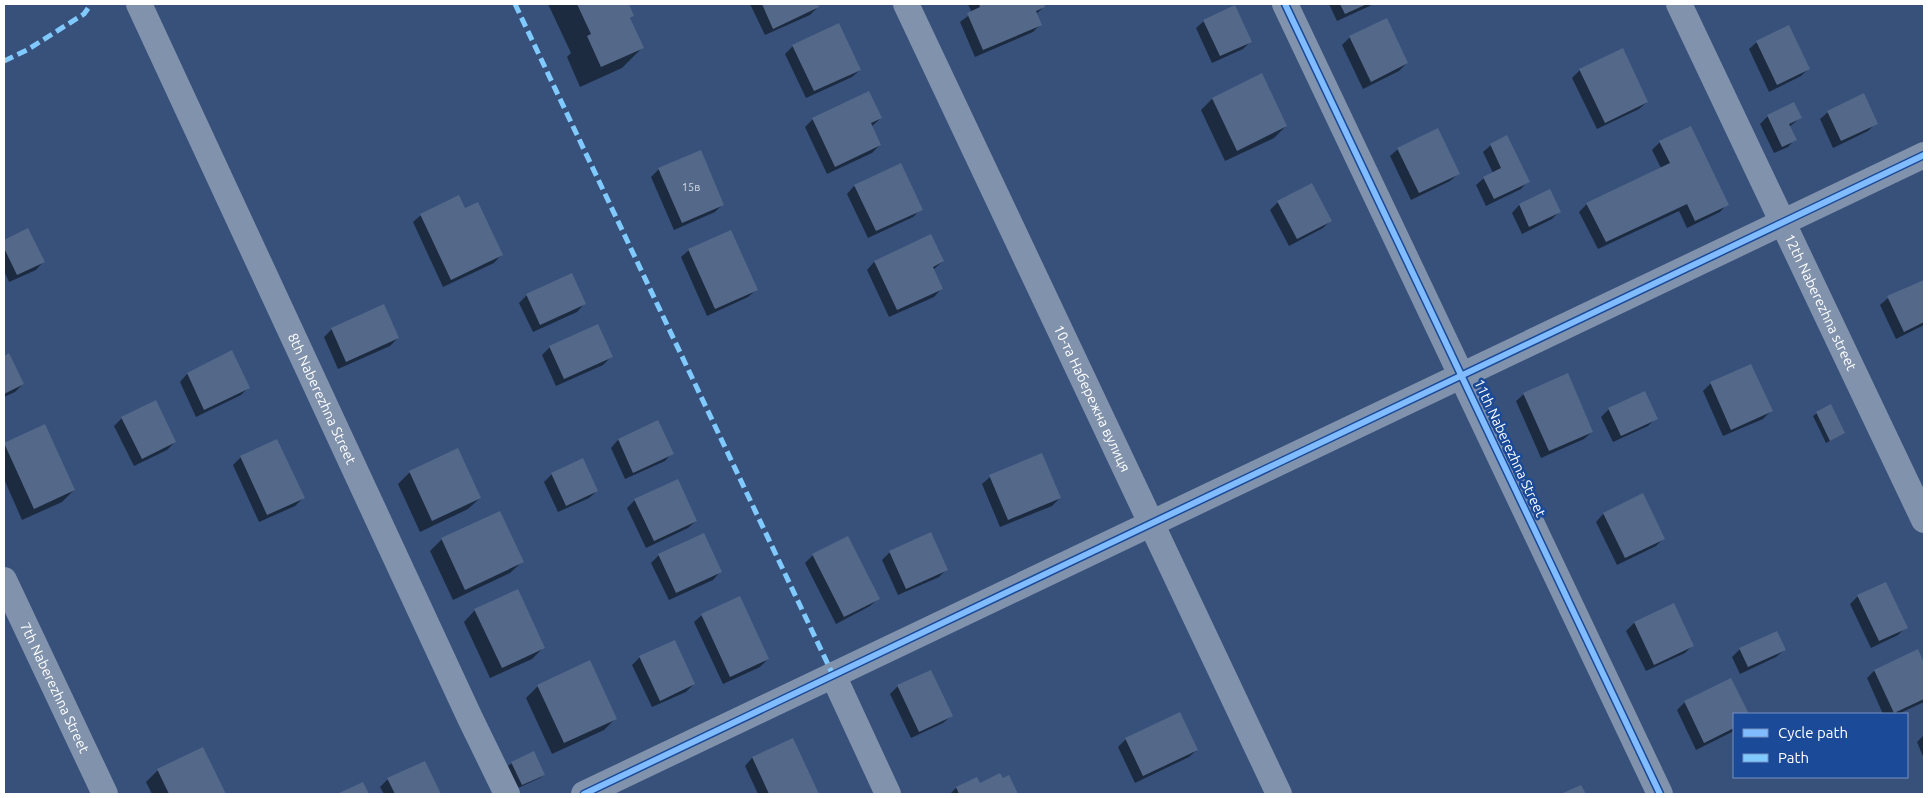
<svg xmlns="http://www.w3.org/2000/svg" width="1928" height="798" viewBox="0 0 1928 798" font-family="Ubuntu,sans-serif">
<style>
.shadow{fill:#0007}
.building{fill:#54698a}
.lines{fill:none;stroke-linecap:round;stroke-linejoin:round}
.minor{stroke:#8192ad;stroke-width:26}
.quiet{stroke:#80caff;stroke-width:5;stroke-dasharray:10 5;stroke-linecap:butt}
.cycleway-casing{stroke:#1a4a98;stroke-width:9}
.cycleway{stroke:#80bcff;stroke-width:6}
.labels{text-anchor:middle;stroke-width:5;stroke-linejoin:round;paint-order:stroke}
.number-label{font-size:11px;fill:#d4dae2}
.street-label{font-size:14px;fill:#fff;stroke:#1a4a98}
</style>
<rect width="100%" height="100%" fill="#37517b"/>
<g class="shadow">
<polygon points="548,4 628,4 633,16 629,19 642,48 622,68 580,87 567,57 571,53"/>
<polygon points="750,4 816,4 818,7 810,15 765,35"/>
<polygon points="968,4 1042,4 1044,7 1036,14 1041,24 1033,32 975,57 960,22 972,13"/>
<polygon points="1329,4 1374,4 1337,21"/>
<polygon points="1204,21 1251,41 1243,49 1212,63 1196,28"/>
<polygon points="1350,37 1407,63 1399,71 1363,89 1342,45"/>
<polygon points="1757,42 1808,69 1801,76 1769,92 1749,49"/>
<polygon points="793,46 860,70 852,77 806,98 785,54"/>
<polygon points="1580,70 1647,102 1639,109 1597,129 1572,78"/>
<polygon points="1212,99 1286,126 1274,138 1225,161 1201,110"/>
<polygon points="1828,112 1876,123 1868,131 1833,148 1820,119"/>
<polygon points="1768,116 1800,118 1789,127 1795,139 1788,147 1774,153 1760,124"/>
<polygon points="881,118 871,127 880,145 872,153 827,174 805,127 813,119"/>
<polygon points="1660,142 1727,204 1720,212 1687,228 1679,211 1598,249 1579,212 1587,204 1661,168 1652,150"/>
<polygon points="1491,145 1528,181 1521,189 1486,206 1476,185 1484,178 1493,173 1483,152"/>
<polygon points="1398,149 1458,174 1450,181 1411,200 1390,156"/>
<polygon points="659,169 723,204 715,212 674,230 651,177"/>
<polygon points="1312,184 1331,220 1323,228 1289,246 1270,210 1278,202"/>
<polygon points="854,186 921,209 913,217 868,238 847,194"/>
<polygon points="1549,191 1560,211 1552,219 1522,234 1512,213 1519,205"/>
<polygon points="464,210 501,255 494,263 443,287 413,222 421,215"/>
<polygon points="28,230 43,262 36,270 9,282 4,271 4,241"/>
<polygon points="931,236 943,261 933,270 941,289 934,297 889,317 867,270 874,262"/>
<polygon points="689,250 756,290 748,297 707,316 681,257"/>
<polygon points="1924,281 1924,325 1896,339 1880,305 1888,298"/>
<polygon points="527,295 584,304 577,312 533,332 519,303"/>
<polygon points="332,329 398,338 390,346 338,369 324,337"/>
<polygon points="550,347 611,357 603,365 556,386 542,355"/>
<polygon points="232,352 249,387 241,395 196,417 180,382 187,374"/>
<polygon points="8,355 23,384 15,392 4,397 4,357"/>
<polygon points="1711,383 1771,411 1763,419 1723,436 1703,391"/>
<polygon points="1524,394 1592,432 1584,439 1541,458 1516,401"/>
<polygon points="155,402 175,442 167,450 134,466 114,426 122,418"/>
<polygon points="1609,409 1656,418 1648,426 1613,442 1601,417"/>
<polygon points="1817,413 1844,433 1826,443 1813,416"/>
<polygon points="657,422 672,453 665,461 625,479 611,448 618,440"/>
<polygon points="44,425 74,490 62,502 22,520 4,479 4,444"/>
<polygon points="241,457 303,498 295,506 259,522 233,465"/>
<polygon points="410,472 480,498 468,509 420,532 398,484"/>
<polygon points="552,474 597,491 589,498 558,512 544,482"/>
<polygon points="990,477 1060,498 1052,506 1000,527 982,484"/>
<polygon points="635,500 696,521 688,528 646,548 627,508"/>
<polygon points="1603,514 1664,538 1656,546 1617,565 1596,522"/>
<polygon points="442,539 522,562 510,573 453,600 430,551"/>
<polygon points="890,552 947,569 939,577 898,595 882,560"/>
<polygon points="659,555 720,572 713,580 669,600 651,563"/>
<polygon points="813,555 878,599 870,606 836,624 805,563"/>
<polygon points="1858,596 1906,627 1898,635 1871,648 1850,604"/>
<polygon points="1674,605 1693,645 1685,653 1646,671 1626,631 1634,623"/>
<polygon points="475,610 544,647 532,659 490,678 464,622"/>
<polygon points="702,615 768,659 760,667 723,684 694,622"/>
<polygon points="1740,649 1784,650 1776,657 1740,674 1732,657"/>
<polygon points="1917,651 1924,666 1924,702 1898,714 1883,714 1867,678 1874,671"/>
<polygon points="640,657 694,684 686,692 652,707 632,665"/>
<polygon points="590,662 616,718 604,730 552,754 526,698 538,686"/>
<polygon points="1731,680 1747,714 1734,714 1734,731 1696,750 1677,710 1685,702"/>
<polygon points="898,686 951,716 943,723 911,738 890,694"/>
<polygon points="1924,735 1924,759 1917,742"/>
<polygon points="1126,739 1197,750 1189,757 1135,783 1118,747"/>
<polygon points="792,740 818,794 758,794 745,766 752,758"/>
<polygon points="203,749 224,794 152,794 146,782 158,770"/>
<polygon points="424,762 439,794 384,794 380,787 388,779"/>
<polygon points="512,763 544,775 540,778 518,788 508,766"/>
<polygon points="1009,777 1017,794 950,794 956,788 977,779 979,785 1002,780"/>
</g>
<g class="building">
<polygon points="577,4 629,4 634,16 630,18 644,48 601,67 587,36 591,34"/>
<polygon points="762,4 818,4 819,7 773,29"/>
<polygon points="979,4 1044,4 1045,7 1036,11 1042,25 983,50 967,13 980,7"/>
<polygon points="1340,4 1367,4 1345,14"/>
<polygon points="1235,5 1252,42 1220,56 1203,20"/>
<polygon points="1387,18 1408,63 1371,82 1349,36"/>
<polygon points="839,23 861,70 814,91 792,45"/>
<polygon points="1789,25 1810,69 1777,85 1756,41"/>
<polygon points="1623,48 1648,102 1605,123 1579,69"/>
<polygon points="1262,73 1287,126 1237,151 1212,98"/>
<polygon points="869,91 882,118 871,123 881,145 835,167 812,118"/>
<polygon points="1864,93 1878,124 1841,141 1827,111"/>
<polygon points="1794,102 1802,118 1789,124 1797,140 1782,147 1767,115"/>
<polygon points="1691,126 1729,205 1695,221 1687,204 1606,242 1586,203 1670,163 1659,141"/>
<polygon points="1438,128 1460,174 1419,193 1397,148"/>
<polygon points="1507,135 1530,182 1494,199 1483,177 1501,168 1490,144"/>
<polygon points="701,150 724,205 682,223 658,168"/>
<polygon points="901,163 923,210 876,231 854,185"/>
<polygon points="1312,183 1332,221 1297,239 1277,201"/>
<polygon points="1550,189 1561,212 1529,227 1519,204"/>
<polygon points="459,195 465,208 478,202 503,255 451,280 420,214"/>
<polygon points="28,228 45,262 17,275 4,248 4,240"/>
<polygon points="731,230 758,290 715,309 688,249"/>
<polygon points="931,234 944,261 933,267 943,289 897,310 874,261"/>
<polygon points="572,273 586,304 540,325 526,294"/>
<polygon points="1924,280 1924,322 1904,332 1887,296"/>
<polygon points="384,304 399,338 346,362 331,328"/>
<polygon points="598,324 613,357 564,379 549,346"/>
<polygon points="232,350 250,388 204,410 187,373"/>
<polygon points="9,353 24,384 4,394 4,356"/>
<polygon points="1751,364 1773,411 1731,430 1710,382"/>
<polygon points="1568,373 1593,432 1549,451 1523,393"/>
<polygon points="1645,391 1658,419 1621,436 1608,408"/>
<polygon points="156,400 176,442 142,459 121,417"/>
<polygon points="1831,404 1845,433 1830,441 1816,412"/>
<polygon points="658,420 674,454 633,473 618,439"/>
<polygon points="45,424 75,490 34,509 4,443"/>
<polygon points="277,439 305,498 267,515 240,456"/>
<polygon points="458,448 481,498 432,521 409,471"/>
<polygon points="1042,453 1061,498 1008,520 989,475"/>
<polygon points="583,458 598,491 566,506 551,473"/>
<polygon points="678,479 697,521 654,541 634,499"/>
<polygon points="1643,493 1665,539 1625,558 1603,513"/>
<polygon points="500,511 524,562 465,590 441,538"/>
<polygon points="931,532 948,570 906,589 889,551"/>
<polygon points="704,533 722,572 676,593 658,554"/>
<polygon points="848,536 880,599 844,617 812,554"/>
<polygon points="1886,582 1908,628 1879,641 1857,595"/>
<polygon points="518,589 545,648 502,668 474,609"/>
<polygon points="740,596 769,659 730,677 701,614"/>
<polygon points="1674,603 1694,646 1654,665 1634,622"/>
<polygon points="1777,631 1786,650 1748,667 1739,648"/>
<polygon points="675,640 695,684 660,701 639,656"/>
<polygon points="1918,649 1924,663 1924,699 1894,713 1874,670"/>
<polygon points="590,660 617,719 564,743 537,685"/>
<polygon points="931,670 953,716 919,732 897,685"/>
<polygon points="1731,678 1749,714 1734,714 1734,728 1704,743 1684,701"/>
<polygon points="1180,712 1198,750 1143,776 1125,738"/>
<polygon points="793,738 819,794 769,794 752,757"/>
<polygon points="203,747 226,794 169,794 157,769"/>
<polygon points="534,751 545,775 522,785 511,762"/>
<polygon points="425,761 441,794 395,794 387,778"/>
<polygon points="1000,773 1003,778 1009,775 1018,794 959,794 956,787 977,777 980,783"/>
<polygon points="363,782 369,794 337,794"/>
<polygon points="1581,785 1586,794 1561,794"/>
</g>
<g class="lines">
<g class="minor">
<path id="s1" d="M139,4L470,718L507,794"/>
<path id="s2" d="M906,4L1279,794"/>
<polyline points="1285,4 1660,794"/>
<path id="s3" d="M1679,4L1924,520"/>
<path id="s4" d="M4,580L105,794"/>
<polyline points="833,675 888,794"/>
<polyline points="584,794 1924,155"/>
</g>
<g class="quiet">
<polyline points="515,4 833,675"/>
<polyline points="4,61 27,50 84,14 91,4"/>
</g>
<defs>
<g id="cycleway">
<polyline points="1285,4 1660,794"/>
<polyline points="584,794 1924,155"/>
</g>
</defs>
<use href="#cycleway" class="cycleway-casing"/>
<use href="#cycleway" class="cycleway"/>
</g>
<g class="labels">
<g class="number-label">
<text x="691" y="191">15в</text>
</g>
<g class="street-label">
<text dy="5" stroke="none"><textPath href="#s3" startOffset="330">12th Naberezhna street</textPath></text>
<text dy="5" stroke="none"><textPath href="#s1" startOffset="435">8th Naberezhna Street</textPath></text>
<text dy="5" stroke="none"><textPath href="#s2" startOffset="436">10-та Набережна вулиця</textPath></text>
<text transform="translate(1510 448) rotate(65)" y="5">11th Naberezhna Street</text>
<text dy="5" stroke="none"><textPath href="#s4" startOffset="119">7th Naberezhna Street</textPath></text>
</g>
</g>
<rect width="1928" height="798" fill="none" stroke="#ffffff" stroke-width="10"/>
<rect x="1733" y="713" width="175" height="65" fill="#1a4a98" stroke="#7692c1"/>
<rect x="1743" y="729" width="25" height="8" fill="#80bcff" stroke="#7692c1"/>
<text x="1778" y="738" font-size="15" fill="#ffffff">Cycle path</text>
<rect x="1743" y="754" width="25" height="8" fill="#80caff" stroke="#7692c1"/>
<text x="1778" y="763" font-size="15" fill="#ffffff">Path</text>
</svg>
